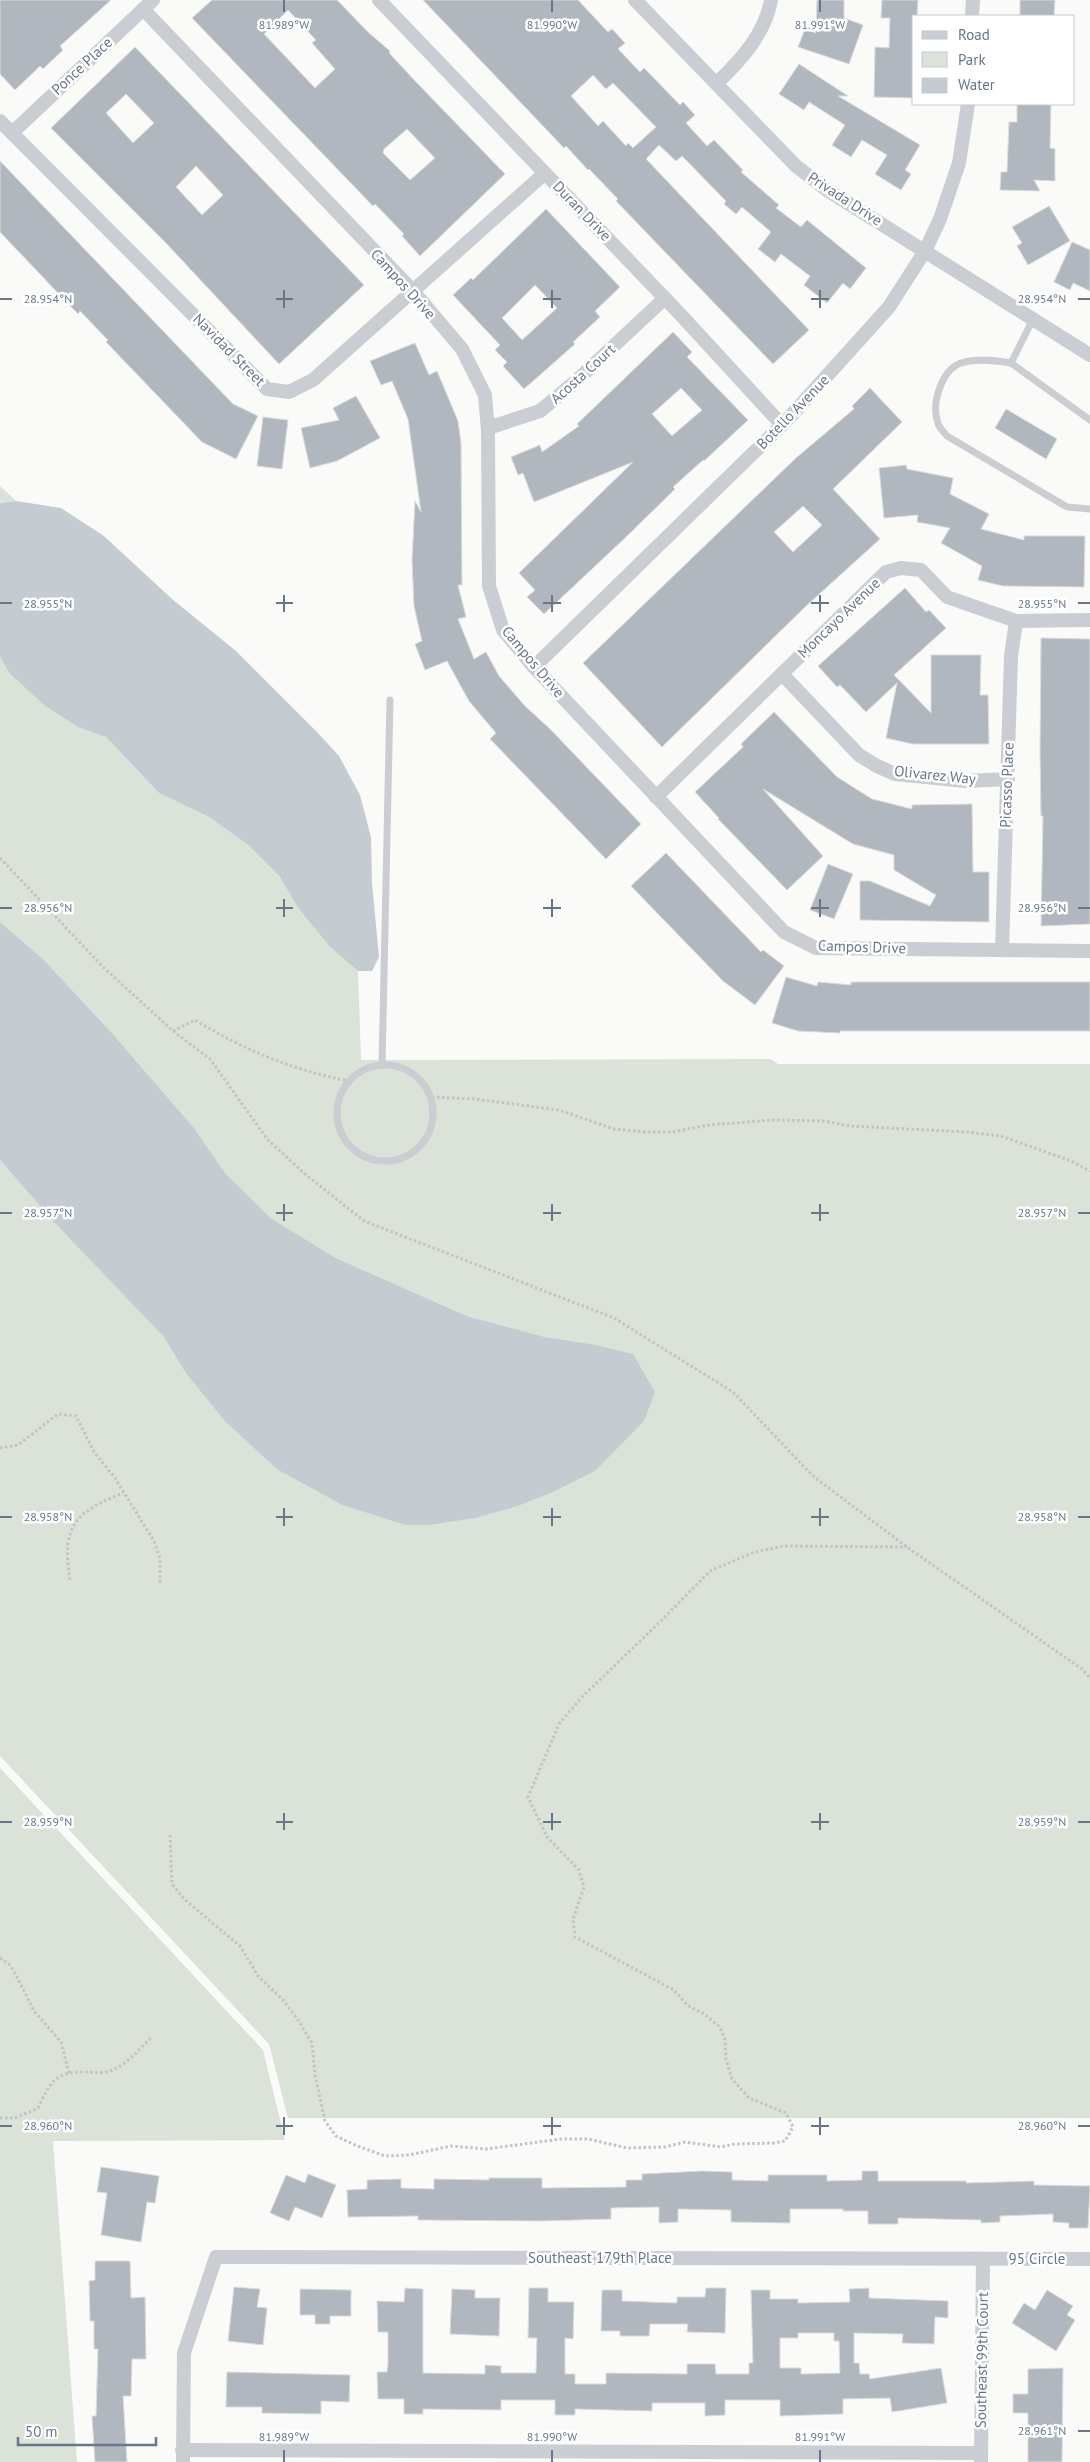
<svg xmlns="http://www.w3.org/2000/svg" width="1090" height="2462" viewBox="0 0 1090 2462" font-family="'PT Sans',sans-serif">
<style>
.green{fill:#dbe2d8}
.water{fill:#c4ccd2}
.building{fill:#b1b7bf;stroke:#dcdcda;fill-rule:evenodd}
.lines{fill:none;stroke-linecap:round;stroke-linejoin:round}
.path{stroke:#c1c3c6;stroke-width:3;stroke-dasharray:2.5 2.5;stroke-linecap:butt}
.lane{stroke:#cacdd1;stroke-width:7}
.street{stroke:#cacdd1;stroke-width:14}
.ticks{fill:none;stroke:#68768a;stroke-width:2}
.labels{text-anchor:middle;stroke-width:5;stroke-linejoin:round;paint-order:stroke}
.street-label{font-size:15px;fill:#68768a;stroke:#fff}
.ticks-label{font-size:12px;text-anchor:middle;fill:#68768a;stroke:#fff;stroke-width:5;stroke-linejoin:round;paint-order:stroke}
</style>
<rect width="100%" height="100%" fill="#fafaf8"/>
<g class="green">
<polygon points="0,486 16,501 0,503"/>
<polygon points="0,657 10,674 45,706 78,727 106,737 159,793 209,817 248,845 280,877 298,908 330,947 358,971 361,1060 771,1059 778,1064 1090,1064 1090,2118 288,2118 269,2044 0,1756 0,1160 53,1221 142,1312 164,1337 185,1372 278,1470 342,1505 405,1525 430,1525 476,1518 515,1507 591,1344 545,1337 467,1316 336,1258 272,1219 226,1174 194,1128 112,1033 44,960 0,922"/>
<polygon points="0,1768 263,2050 285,2140 53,2141 77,2462 0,2462"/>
</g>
<g class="water">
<polygon points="16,501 61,508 104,536 172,599 236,651 317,732 339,756 360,795 371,837 372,883 379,957 372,971 358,971 330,947 298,908 280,877 248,845 209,817 159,793 106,737 78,727 45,706 10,674 0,657 0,503"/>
<polygon points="0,922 44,960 112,1033 194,1128 226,1174 272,1219 336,1258 467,1316 545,1337 591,1344 633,1354 655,1392 644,1421 595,1471 553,1492 515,1507 476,1518 430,1525 405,1525 342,1505 278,1470 225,1421 185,1372 164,1337 53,1221 0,1160"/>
</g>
<g class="building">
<polygon points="0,0 111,0 60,46 63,50 43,69 40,66 15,90 0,74"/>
<path d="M212,0H337L369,33L390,51L389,53L417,83L505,174L420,256L402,236L404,234L375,204L373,206L192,18ZM288,10L316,40L312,43L335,69L315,88L264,34ZM407,129L435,158L410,180L383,153L384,149Z"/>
<path d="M423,0H578L608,32L612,29L625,43L618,49L640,72L644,68L680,105L683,102L695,115L686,123L707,146L714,140L743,170L741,172L779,205L776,208L801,227L807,220L866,268L850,289L843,283L827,303L804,285L810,276L781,254L775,262L758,249L771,232L742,207L736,214L724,204L726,201L682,156L676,161L659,145L646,159L809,330L773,364L616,201L618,199L589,169L588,170L566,146L564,148ZM593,75L606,89L613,83L656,127L633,148L628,143L626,146L603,121L598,126L571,96Z"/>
<polygon points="817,0 844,0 844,18 863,25 849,64 798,47 805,29 816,33"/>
<polygon points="882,0 918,0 917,16 914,16 914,98 874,97 875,47 889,48 890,18 881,18"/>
<polygon points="1020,0 1055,0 1054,16 1020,16"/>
<path d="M135,47L364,285L279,364L165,242L51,128ZM126,94L154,123L133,143L106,113ZM196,166L223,195L202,215L176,187Z"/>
<polygon points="799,64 848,96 838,96 920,145 905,170 911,174 901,190 875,174 887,155 862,140 851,157 832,145 845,125 809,102 804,110 779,94"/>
<polygon points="1017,104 1051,104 1050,148 1055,149 1055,181 1034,180 1040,191 1000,190 1001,172 1007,172 1009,122 1017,122"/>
<polygon points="0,161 233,404 258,416 236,459 202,442 106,342 108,340 80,311 78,314 0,232"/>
<polygon points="1049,206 1070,241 1028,265 1017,246 1022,243 1012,227"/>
<path d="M546,209L620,287L595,311L600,317L573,342L575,344L524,389L503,366L507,362L495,350L500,345L453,295L471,278L473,280ZM535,285L557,308L522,340L502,318Z"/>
<polygon points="1072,242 1090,250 1090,291 1073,283 1070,290 1054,282"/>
<path d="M673,332L692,352L687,357L748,420L704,461L703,460L673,487L675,489L626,537L544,614L527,597L535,590L519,573L633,462L534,502L523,473L518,475L511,457L540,445L542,452L579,426L577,424ZM681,388L702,410L672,436L652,414Z"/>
<polygon points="415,343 429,375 437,371 458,421 461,443 462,585 458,585 466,617 458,619 474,659 486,652 499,676 525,706 550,729 641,824 606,859 490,739 496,733 469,701 447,661 425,670 415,644 422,641 414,606 412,560 415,501 421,512 408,419 392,381 381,385 370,361"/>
<path d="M870,388L902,422L833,489L880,539L806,606L662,747L583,663L796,458L854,409L852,406ZM803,506L822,525L793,552L774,532Z"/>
<polygon points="356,396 380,438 337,461 310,468 301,428 339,420 333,408"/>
<polygon points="1006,409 1057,439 1046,459 995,428"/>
<polygon points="263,417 288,420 282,469 257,466"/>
<polygon points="906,465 907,469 953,478 950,494 989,514 981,529 1024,540 1024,536 1085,536 1084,587 1003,586 978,580 982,566 941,543 950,528 917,522 918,515 884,518 879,468"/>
<polygon points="905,588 926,612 929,610 946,628 894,675 931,713 931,655 981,655 980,695 988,695 989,744 913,744 886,738 897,683 866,712 840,685 837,687 818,666"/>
<polygon points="1041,638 1090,639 1090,924 1041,926 1043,816 1041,816 1040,751"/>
<polygon points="774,712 837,777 872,799 912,809 912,805 972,804 973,872 989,872 989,922 860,920 860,881 870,881 930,906 936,895 894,870 894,855 853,844 763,789 823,856 787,890 718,819 719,818 695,792 743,747 741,744"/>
<polygon points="666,853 761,952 763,950 784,966 755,1005 723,981 631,886"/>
<polygon points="828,864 853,874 834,919 810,910"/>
<polygon points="786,977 817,986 818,982 851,985 851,982 1090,982 1090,1031 840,1031 840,1033 798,1031 772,1023"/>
<polygon points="101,2167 159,2176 155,2203 147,2202 141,2242 101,2235 107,2193 97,2192"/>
<polygon points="702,2171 732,2172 732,2180 768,2181 768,2175 827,2175 827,2181 862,2180 862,2171 878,2171 878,2181 966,2181 966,2183 1034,2181 1034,2185 1090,2186 1088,2228 1069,2228 1069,2223 1053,2222 1053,2214 1000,2216 1000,2222 981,2223 981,2220 898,2218 898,2224 868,2224 868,2211 843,2211 843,2209 790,2209 790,2223 731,2222 731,2210 678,2209 678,2222 659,2223 659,2207 611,2208 611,2219 541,2221 418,2220 418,2216 348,2217 347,2190 367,2189 367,2180 401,2179 401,2188 434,2189 434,2179 489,2180 489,2178 542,2178 542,2188 626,2187 626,2180 642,2180 642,2174"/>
<polygon points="308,2174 336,2185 322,2218 295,2207 289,2221 270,2213 286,2175 305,2183"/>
<polygon points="95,2261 130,2261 131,2298 145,2297 146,2359 132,2359 131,2396 123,2396 127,2462 95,2462 92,2416 96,2416 98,2349 94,2349 94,2321 90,2321 89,2281 95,2280"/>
<polygon points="234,2287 260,2289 257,2307 267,2308 263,2345 228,2341"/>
<path d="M405,2288L423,2289V2373L485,2374V2365L501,2366V2373H536L537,2338H528L529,2288H548V2302H574L573,2339L565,2338V2374H575V2384H606V2373L687,2374V2364H715L716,2374H749V2363H753L751,2290H770V2299H798V2303L850,2302L849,2289L869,2288V2298L948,2301V2318L935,2317L934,2344L902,2343L903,2334L854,2333V2363H859L860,2374H869L870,2379L941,2368L947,2403L892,2412L890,2398L843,2399V2414L780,2416V2400H725V2415L705,2416V2403H652V2411L575,2409V2415H555V2400H501V2410L423,2409V2414H404V2399H378L377,2372H387L388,2364V2332H378L377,2301L404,2302ZM798,2333H834V2341H839L840,2373L801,2374V2368H780V2338H798Z"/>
<polygon points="706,2288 726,2288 725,2333 687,2332 688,2324 650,2324 649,2336 620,2336 620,2331 601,2331 602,2290 622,2290 622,2301 677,2303 677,2297 705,2297"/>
<polygon points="300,2289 351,2290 351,2316 330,2316 330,2324 315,2324 315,2315 300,2315"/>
<polygon points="452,2289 475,2290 475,2298 500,2298 499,2336 450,2334"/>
<polygon points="1047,2290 1073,2306 1067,2315 1075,2320 1056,2351 1012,2323 1024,2303 1035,2310"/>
<polygon points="1063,2368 1062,2462 1028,2462 1028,2413 1013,2413 1013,2394 1028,2394 1028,2369"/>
<polygon points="227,2372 350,2375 349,2402 321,2401 321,2414 262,2413 262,2407 226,2407"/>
</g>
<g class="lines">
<g class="path">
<polyline points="0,858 104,968 173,1031 210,1059 267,1139 305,1174 364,1221 614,1318 733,1392 813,1476 907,1547 1082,1669 1090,1678"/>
<path d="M173,1031L195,1020C247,1051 289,1069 349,1081"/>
<polyline points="432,1097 475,1099 559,1110 614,1129 646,1132 672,1132 709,1125 773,1120 824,1121 850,1126 967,1132 1001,1136 1071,1161 1090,1171"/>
<polyline points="0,1448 18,1445 58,1414 76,1416 94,1452 115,1478 154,1541 160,1558 160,1584"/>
<path d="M70,1580C61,1526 75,1512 123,1493"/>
<polyline points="170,1835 172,1884 184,1899 240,1946 258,1976 284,2001 298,2020 312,2043 315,2075 325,2121 336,2136 355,2145 385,2156 409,2155 451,2146 486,2149 561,2139 588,2139 627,2148 665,2147 685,2142 721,2147 735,2144 774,2143 785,2141 793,2127 786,2113 749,2098 732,2079 726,2059 725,2040 720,2027 704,2014 687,2005 674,1990 575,1937 573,1919 584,1887 579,1870 547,1837 528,1797 559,1724 582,1697 662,1620 710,1571 752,1553 783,1546 907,1547"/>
<polyline points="0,1958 9,1964 16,1975 34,2011 61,2042 69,2073"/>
<path d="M0,2118H15L38,2108C50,2083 55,2071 86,2072C94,2072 102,2074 110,2071C126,2066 140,2048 152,2037"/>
</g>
<g class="lane">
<polyline points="1011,363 1033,319"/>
<path d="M1090,420L1011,363C994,360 977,358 961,363C941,370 931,405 938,423C939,428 944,432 947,436L1067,507L1090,509"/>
<circle cx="385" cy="1113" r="48"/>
<polyline points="382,1065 390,700"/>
</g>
<g class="street">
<polyline points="379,0 680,314 782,425"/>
<polyline points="635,0 796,166 827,190 1090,355"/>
<polyline points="143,9 413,291 462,349 485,395 488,431 489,586 503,630 534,667 784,932 816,948 1090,951"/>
<polyline points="972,16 973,0"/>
<path d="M717,83C741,60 765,34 771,0"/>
<polyline points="0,121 267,389 289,392 313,380 545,173"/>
<polyline points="12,133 153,0"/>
<polyline points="488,428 540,411 574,383 665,298"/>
<polyline points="534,667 788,419 889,307 925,251 940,219 959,163 968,104"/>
<polyline points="782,674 859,755 877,766 895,774 966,781 1008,779"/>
<polyline points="656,797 886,572 901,568 921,570 947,597 1016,621 1090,620"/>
<polyline points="1002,950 1011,656 1016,621"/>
<polyline points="182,2450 981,2453"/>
<polyline points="981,2461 983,2259"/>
<polyline points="183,2462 184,2353 216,2257 1090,2259"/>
</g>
</g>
<path class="ticks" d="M284,0V12M552,0V12M820,0V12M284,290V308M552,290V308M820,290V308M0,299H12M276,299H293M543,299H561M811,299H829M1078,299H1090M284,595V612M552,595V612M820,595V612M0,603H12M276,603H293M543,603H561M811,603H829M1078,603H1090M284,899V917M552,899V917M820,899V917M0,908H12M276,908H293M543,908H561M811,908H829M1078,908H1090M284,1204V1221M552,1204V1221M820,1204V1221M0,1213H12M276,1213H293M543,1213H561M811,1213H829M1078,1213H1090M284,1508V1526M552,1508V1526M820,1508V1526M0,1517H12M276,1517H293M543,1517H561M811,1517H829M1078,1517H1090M284,1813V1830M552,1813V1830M820,1813V1830M0,1822H12M276,1822H293M543,1822H561M811,1822H829M1078,1822H1090M284,2117V2135M552,2117V2135M820,2117V2135M0,2126H12M276,2126H293M543,2126H561M811,2126H829M1078,2126H1090M1078,2431H1090M284,2450V2462M552,2450V2462M820,2450V2462"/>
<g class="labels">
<g class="street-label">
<text transform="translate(82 66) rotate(-43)" y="5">Ponce Place</text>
<text transform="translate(845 199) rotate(33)" y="5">Privada Drive</text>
<text transform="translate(582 211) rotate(46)" y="5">Duran Drive</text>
<text transform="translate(403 284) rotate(48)" y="5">Campos Drive</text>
<text transform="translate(229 350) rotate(45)" y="5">Navidad Street</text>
<text transform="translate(583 374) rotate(-42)" y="5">Acosta Court</text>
<text transform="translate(793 412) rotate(-46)" y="5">Botello Avenue</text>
<text transform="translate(839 618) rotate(-44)" y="5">Moncayo Avenue</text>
<text transform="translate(533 662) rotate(50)" y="5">Campos Drive</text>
<text transform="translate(935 775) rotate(6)" y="5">Olivarez Way</text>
<text transform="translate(1007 785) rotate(-88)" y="5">Picasso Place</text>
<text transform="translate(862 947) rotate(2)" y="5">Campos Drive</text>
<text x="600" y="2263">Southeast 179th Place</text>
<text x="1037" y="2264">95 Circle</text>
<text transform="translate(982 2360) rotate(-89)" y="5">Southeast 99th Court</text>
</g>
</g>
<g class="ticks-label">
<text x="284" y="29">81.989°W</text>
<text x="552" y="29">81.990°W</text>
<text x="820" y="29">81.991°W</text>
<text x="1042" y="303">28.954°N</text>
<text x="48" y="303">28.954°N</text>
<text x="1042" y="608">28.955°N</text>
<text x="48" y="608">28.955°N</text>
<text x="48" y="912">28.956°N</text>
<text x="1042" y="912">28.956°N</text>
<text x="48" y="1217">28.957°N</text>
<text x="1042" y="1217">28.957°N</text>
<text x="48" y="1521">28.958°N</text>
<text x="1042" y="1521">28.958°N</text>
<text x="1042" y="1826">28.959°N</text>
<text x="48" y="1826">28.959°N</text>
<text x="1042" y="2130">28.960°N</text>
<text x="48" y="2130">28.960°N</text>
<text x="1042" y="2435">28.961°N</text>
<text x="284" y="2441">81.989°W</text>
<text x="552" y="2441">81.990°W</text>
<text x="820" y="2441">81.991°W</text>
</g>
<rect x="912" y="15" width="162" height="90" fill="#ffffff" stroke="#c3c8d0"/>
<rect x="922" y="31" width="25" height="8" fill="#cacdd1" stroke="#c3c8d0"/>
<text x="958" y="40" font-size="15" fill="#68768a">Road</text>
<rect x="922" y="52" width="25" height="15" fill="#dbe2d8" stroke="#c3c8d0"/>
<text x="958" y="65" font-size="15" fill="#68768a">Park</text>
<rect x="922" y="78" width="25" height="15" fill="#c4ccd2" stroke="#c3c8d0"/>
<text x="958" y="90" font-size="15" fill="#68768a">Water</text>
<path d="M18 2437v8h138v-8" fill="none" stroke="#68768a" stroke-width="2.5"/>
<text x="25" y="2437" font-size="15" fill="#68768a" stroke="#ffffff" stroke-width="4" paint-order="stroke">50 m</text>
</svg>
